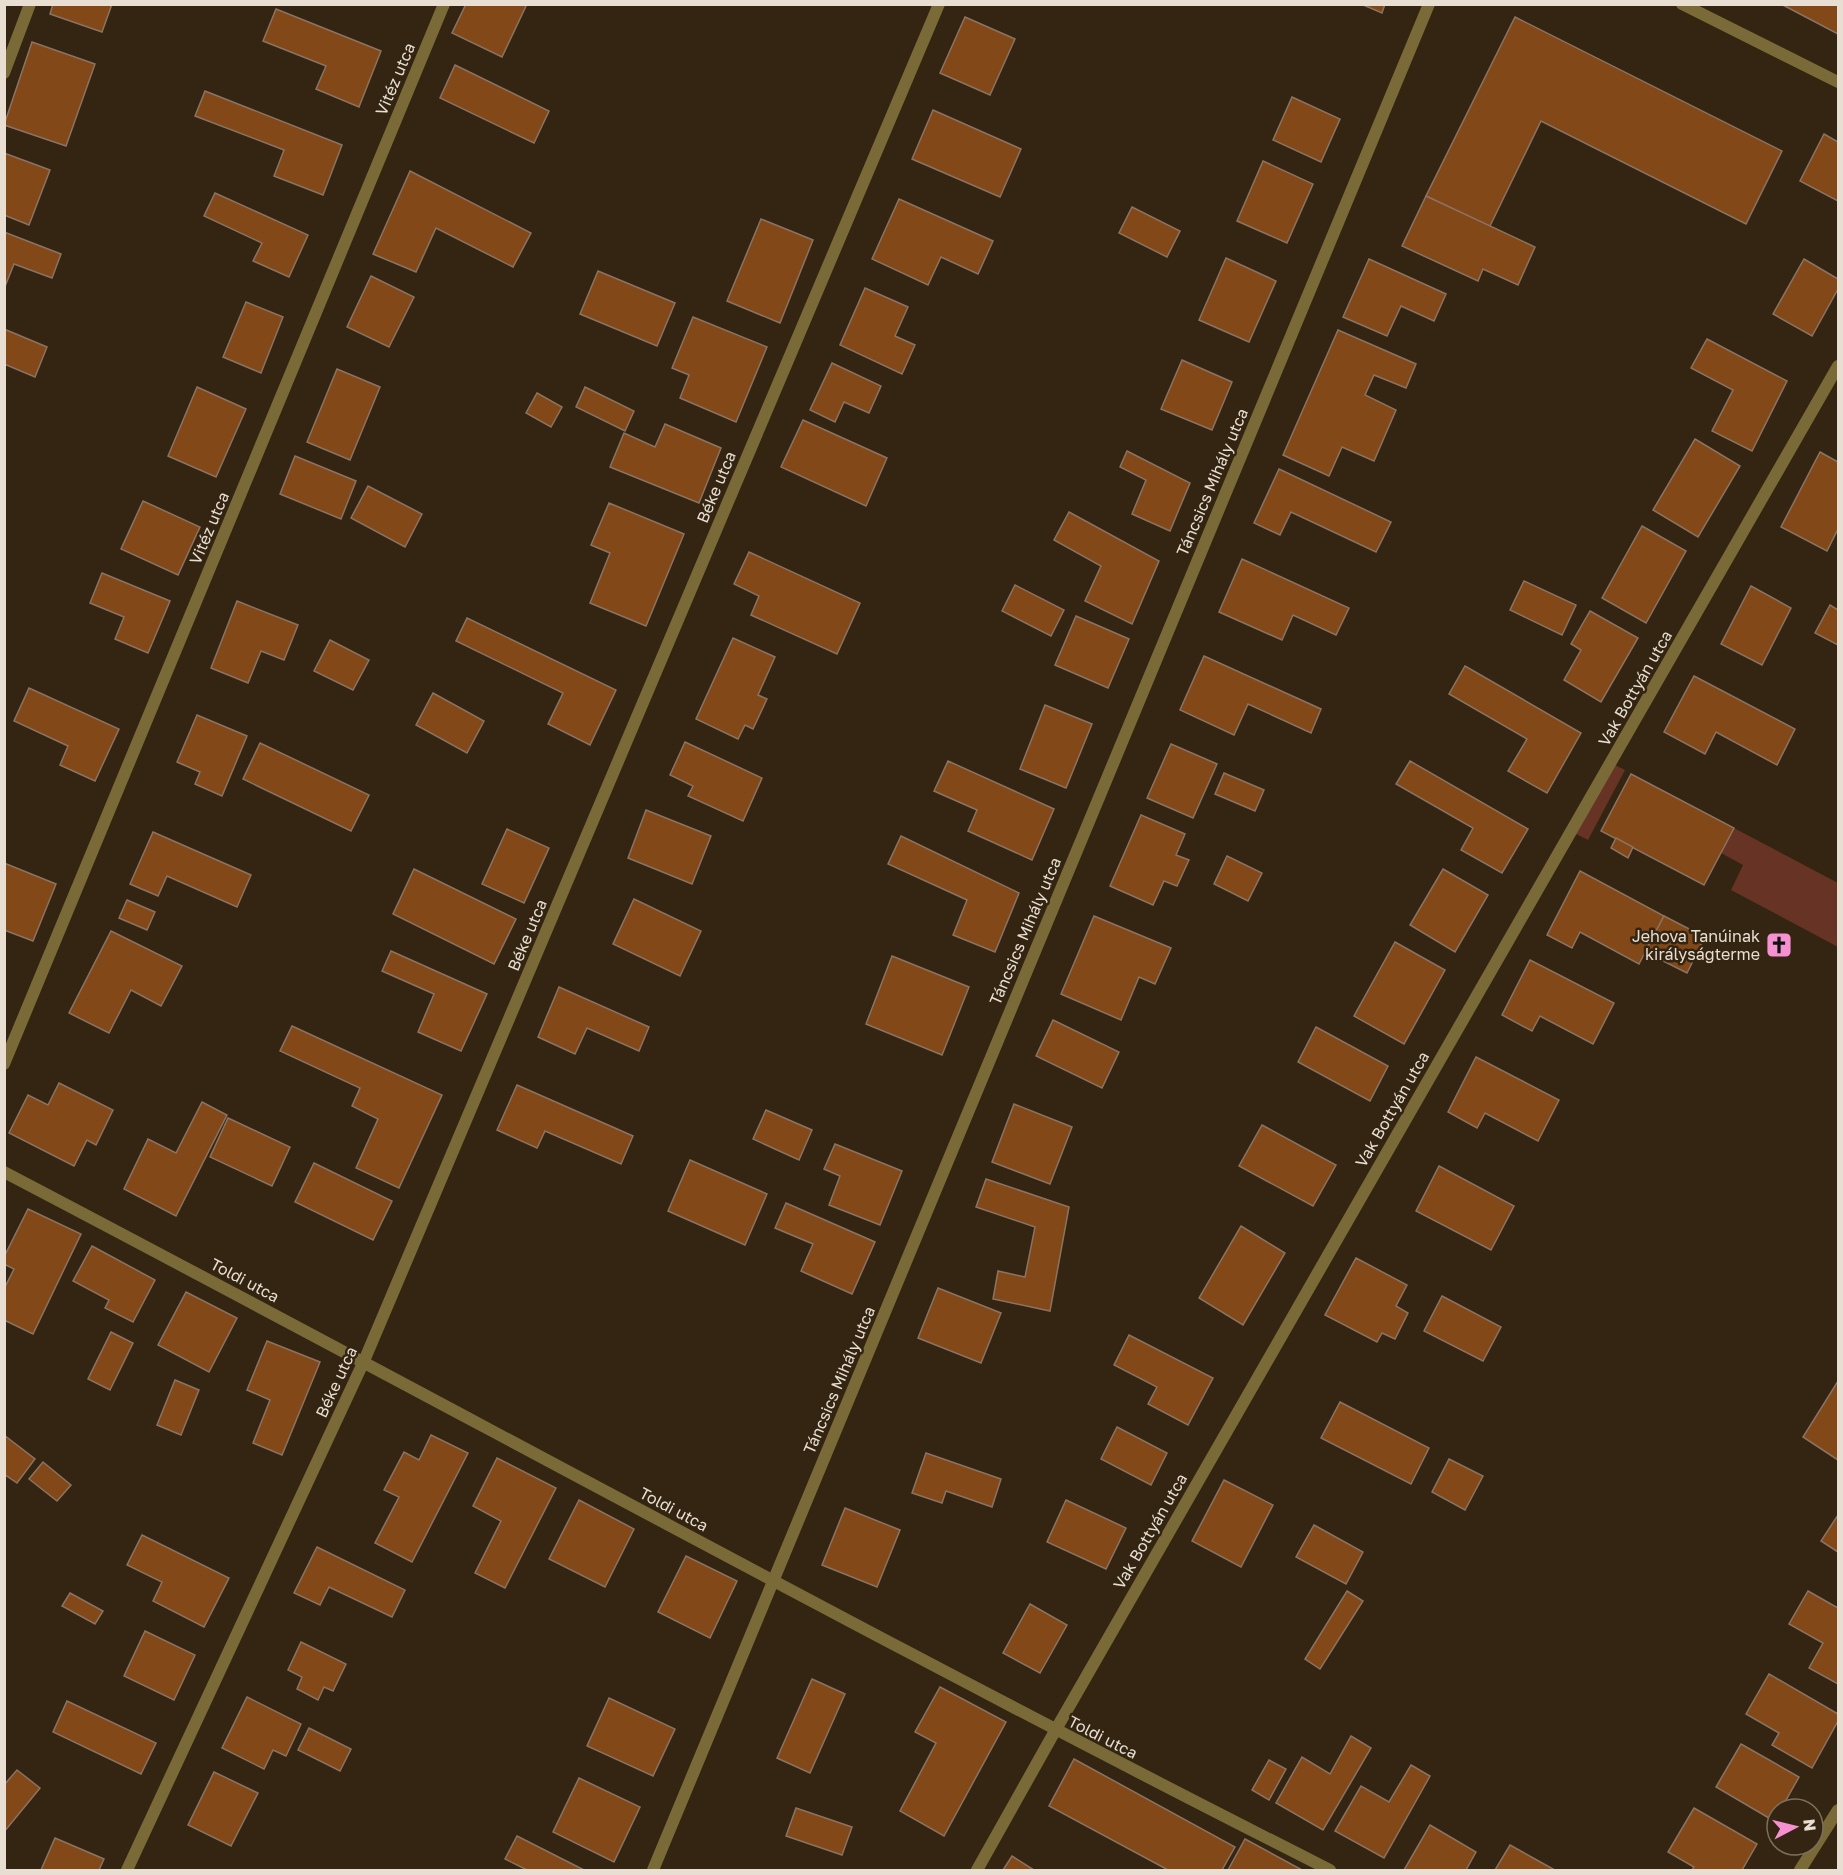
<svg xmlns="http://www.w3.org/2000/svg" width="1843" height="1875" viewBox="0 0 1843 1875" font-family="'Golos Text',sans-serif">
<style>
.grass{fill:#663324}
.building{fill:#824818;stroke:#8b7363;stroke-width:1.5}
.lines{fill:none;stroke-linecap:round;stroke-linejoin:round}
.street{stroke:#7a6a38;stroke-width:12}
.labels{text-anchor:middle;stroke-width:5;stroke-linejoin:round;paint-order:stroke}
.street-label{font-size:16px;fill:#e8ded2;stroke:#332511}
.poi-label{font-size:16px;fill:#e8ded2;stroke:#332511;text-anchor:end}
</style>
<rect width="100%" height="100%" fill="#332511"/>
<g class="grass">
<polygon points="1613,764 1625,770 1588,840 1576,834"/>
<polygon points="1734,828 1838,883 1838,947 1731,890 1743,865 1721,853"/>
</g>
<g class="building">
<polygon points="53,4 112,4 102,32 50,14"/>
<polygon points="466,4 527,4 502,57 452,33"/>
<polygon points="1361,4 1385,4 1382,13"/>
<polygon points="1781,4 1838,4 1838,34"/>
<polygon points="276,9 381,51 359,107 316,89 326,66 263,41"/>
<polygon points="965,17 1015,39 990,95 940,73"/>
<polygon points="1515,17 1782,151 1746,224 1541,121 1489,228 1426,196"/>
<polygon points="32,42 95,64 66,146 4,125"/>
<polygon points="455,65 549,111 534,143 440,98"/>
<polygon points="205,91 342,145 323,195 274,176 284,150 195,116"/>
<polygon points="1292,97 1340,119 1321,162 1273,140"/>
<polygon points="933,110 1021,149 1000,197 912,159"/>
<polygon points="1824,134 1838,142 1838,201 1800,181"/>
<polygon points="4,153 50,170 29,225 4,215"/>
<polygon points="1263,161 1313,184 1287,243 1237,221"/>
<polygon points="410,171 531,233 513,267 436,228 416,272 373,254"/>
<polygon points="215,193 308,235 289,277 253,261 262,243 204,216"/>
<polygon points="1426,196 1535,247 1518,285 1483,269 1478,281 1402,246"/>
<polygon points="899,199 993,241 978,274 941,257 928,285 872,259"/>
<polygon points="1132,207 1180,231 1167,257 1119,233"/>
<polygon points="761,219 813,240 780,323 727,301"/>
<polygon points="4,232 61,254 52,278 14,264 4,289"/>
<polygon points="1226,258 1276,281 1249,342 1199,320"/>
<polygon points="1369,259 1446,294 1434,321 1401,306 1387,336 1343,317"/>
<polygon points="1804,259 1838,279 1838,289 1812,336 1773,314"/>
<polygon points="598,271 675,303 657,346 580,314"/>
<polygon points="371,276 414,297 389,347 347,327"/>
<polygon points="865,288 908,307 895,336 915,345 902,374 840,345"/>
<polygon points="246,302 283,317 261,373 223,357"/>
<polygon points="693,317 767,347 736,422 680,398 689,375 672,368"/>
<polygon points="4,329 47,347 35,377 4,364"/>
<polygon points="1338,330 1416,364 1406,388 1374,375 1365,395 1396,410 1374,461 1342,447 1329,476 1283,455"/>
<polygon points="1707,339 1787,381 1752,451 1712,431 1733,390 1691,368"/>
<polygon points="1182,360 1232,382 1212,430 1161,409"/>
<polygon points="832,363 881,386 869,413 844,402 835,422 810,410"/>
<polygon points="337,369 380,387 350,460 307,442"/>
<polygon points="197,387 246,409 216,477 168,456"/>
<polygon points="585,387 634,411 625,431 576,407"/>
<polygon points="537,393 562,407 551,427 526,413"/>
<polygon points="803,420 887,458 866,506 781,467"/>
<polygon points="665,424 721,448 699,503 610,467 624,433 655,447"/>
<polygon points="1695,439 1740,466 1698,537 1653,510"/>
<polygon points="1127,451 1190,483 1170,531 1132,514 1146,480 1120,467"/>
<polygon points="1820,452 1838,462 1838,529 1827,551 1781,527"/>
<polygon points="295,456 356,481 341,519 280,494"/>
<polygon points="1279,469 1391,522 1376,552 1291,512 1280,535 1254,523"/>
<polygon points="368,486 422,514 405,547 351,518"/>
<polygon points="143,501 200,527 178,575 121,549"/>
<polygon points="609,503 684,534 646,626 590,603 610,553 591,545"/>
<polygon points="1069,512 1159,561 1132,624 1085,601 1101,566 1054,540"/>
<polygon points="1642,526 1686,551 1646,623 1602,598"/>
<polygon points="749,552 860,603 837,654 751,615 759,596 734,584"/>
<polygon points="1242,559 1349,608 1336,635 1293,615 1282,640 1219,612"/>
<polygon points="102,573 170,601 148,653 115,639 124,617 90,603"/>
<polygon points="1524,581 1576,605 1562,635 1510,610"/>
<polygon points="1015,585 1064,610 1051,636 1002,611"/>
<polygon points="1751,586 1791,608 1762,665 1721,644"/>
<polygon points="237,601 298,625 284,660 261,651 248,683 211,668"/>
<polygon points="1830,605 1838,610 1838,645 1815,633"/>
<polygon points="1590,611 1638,638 1601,702 1564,680 1581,650 1571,644"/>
<polygon points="1076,616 1129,639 1108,688 1055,665"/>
<polygon points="467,618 616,690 590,745 548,724 563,693 456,641"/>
<polygon points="733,638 775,657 758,695 767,699 753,729 745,725 738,739 696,719"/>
<polygon points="330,640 369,660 353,690 314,671"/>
<polygon points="1204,656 1321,709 1311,733 1248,704 1234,735 1180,710"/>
<polygon points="1465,666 1581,733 1547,793 1508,771 1527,739 1449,694"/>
<polygon points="1694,676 1795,729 1777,765 1716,732 1705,754 1664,732"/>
<polygon points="29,688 119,729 95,781 60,765 68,746 14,721"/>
<polygon points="433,693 484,721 467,753 416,725"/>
<polygon points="1045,705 1092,724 1066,788 1020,769"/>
<polygon points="197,715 247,736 222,796 195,784 200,772 177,762"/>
<polygon points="685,742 762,778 743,821 688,796 693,786 670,775"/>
<polygon points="260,743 369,795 351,831 243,779"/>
<polygon points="1171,744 1217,764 1193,818 1147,798"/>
<polygon points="948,761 1054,809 1032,860 968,831 977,810 934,791"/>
<polygon points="1410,761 1528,829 1502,873 1461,850 1473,828 1396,784"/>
<polygon points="1224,773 1264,790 1255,811 1215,794"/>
<polygon points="1631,774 1734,828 1704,885 1601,831"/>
<polygon points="646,810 711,836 692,884 628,858"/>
<polygon points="1141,815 1185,834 1176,855 1189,860 1177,886 1164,881 1153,905 1110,886"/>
<polygon points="507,829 549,848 524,903 482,884"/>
<polygon points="153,832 251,875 237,907 167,876 158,896 130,884"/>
<polygon points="901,836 1019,893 995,952 953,935 967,900 888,864"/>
<polygon points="1616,838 1633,847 1628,858 1611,848"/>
<polygon points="1227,856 1262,873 1248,901 1214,884"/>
<polygon points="4,863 56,884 33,941 4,930"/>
<polygon points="414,869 516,919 494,964 393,914"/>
<polygon points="1443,869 1488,895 1455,952 1410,925"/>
<polygon points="1580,871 1664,916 1639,964 1580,932 1572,948 1547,935"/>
<polygon points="634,899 701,931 680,976 613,944"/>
<polygon points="127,900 155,912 147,930 119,918"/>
<polygon points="1094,916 1171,948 1155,984 1139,977 1121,1020 1061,994"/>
<polygon points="1664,916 1705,937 1687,973 1645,952"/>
<polygon points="111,931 182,966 161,1006 131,990 109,1033 69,1013"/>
<polygon points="1395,942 1445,970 1404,1044 1354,1016"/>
<polygon points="391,951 487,994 461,1051 418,1032 434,994 382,971"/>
<polygon points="892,956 969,987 942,1055 866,1024"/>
<polygon points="1530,960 1614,1003 1593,1044 1540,1016 1532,1031 1502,1015"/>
<polygon points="559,987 649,1027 639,1051 587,1028 575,1054 538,1037"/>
<polygon points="1053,1020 1119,1052 1102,1088 1036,1056"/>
<polygon points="292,1026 442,1095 399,1188 356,1168 378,1119 352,1106 360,1088 280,1051"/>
<polygon points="1316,1027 1388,1066 1370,1101 1298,1062"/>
<polygon points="1476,1057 1559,1100 1538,1141 1485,1113 1477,1128 1448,1112"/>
<polygon points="59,1083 113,1110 96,1145 87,1140 74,1166 9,1133 28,1095 48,1105"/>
<polygon points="517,1085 633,1136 621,1164 545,1131 537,1148 497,1130"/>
<polygon points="202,1102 227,1115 176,1216 124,1189 148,1139 176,1153"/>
<polygon points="1014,1104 1072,1127 1050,1184 992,1162"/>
<polygon points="766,1110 812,1130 799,1160 753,1139"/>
<polygon points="228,1118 290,1147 272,1186 210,1157"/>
<polygon points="1262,1125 1336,1165 1313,1206 1239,1166"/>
<polygon points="835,1144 902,1171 880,1225 829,1205 840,1176 824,1169"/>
<polygon points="690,1160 767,1194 745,1245 668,1211"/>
<polygon points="314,1163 392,1201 373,1240 295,1202"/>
<polygon points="1439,1166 1514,1206 1491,1250 1416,1211"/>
<polygon points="986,1179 1069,1207 1050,1311 993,1299 998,1271 1025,1277 1035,1227 976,1207"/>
<polygon points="786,1203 875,1242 852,1294 801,1271 813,1244 775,1228"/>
<polygon points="28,1209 81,1234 33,1334 4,1320 4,1289 14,1269 4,1264 4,1257"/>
<polygon points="1241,1226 1285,1253 1243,1325 1199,1298"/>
<polygon points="92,1246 155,1280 133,1322 105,1308 109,1300 73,1281"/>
<polygon points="1356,1258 1407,1285 1396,1306 1408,1313 1395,1339 1382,1333 1377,1342 1325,1315"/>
<polygon points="938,1288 1001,1313 981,1363 918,1338"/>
<polygon points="186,1292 237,1318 209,1372 158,1345"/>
<polygon points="1442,1296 1501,1327 1483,1361 1424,1331"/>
<polygon points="111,1332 133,1343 110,1390 88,1379"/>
<polygon points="1129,1335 1213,1378 1188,1425 1148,1404 1157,1387 1114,1365"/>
<polygon points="267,1341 320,1362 282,1455 253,1443 270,1400 247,1390"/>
<polygon points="175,1380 199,1390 181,1435 157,1425"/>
<polygon points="1838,1381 1838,1460 1803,1437"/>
<polygon points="1340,1402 1429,1448 1411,1484 1321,1438"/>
<polygon points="1117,1427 1167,1453 1151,1485 1101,1459"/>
<polygon points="4,1435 35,1459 17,1483 4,1474"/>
<polygon points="431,1435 468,1453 412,1562 375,1543 399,1497 384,1490 404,1452 419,1460"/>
<polygon points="926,1453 1001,1479 992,1507 946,1491 942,1503 912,1493"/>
<polygon points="497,1458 556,1488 505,1588 475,1573 501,1521 473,1506"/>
<polygon points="1449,1459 1483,1476 1465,1510 1432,1492"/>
<polygon points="43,1462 71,1485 57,1501 29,1479"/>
<polygon points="1224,1480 1273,1505 1241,1567 1192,1541"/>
<polygon points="579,1500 634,1529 605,1587 549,1559"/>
<polygon points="1066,1500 1126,1528 1106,1569 1047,1542"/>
<polygon points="845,1508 900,1530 877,1587 822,1565"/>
<polygon points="1838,1515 1838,1552 1821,1541"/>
<polygon points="1314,1525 1363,1552 1346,1584 1296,1557"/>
<polygon points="142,1535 229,1578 204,1627 153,1601 162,1582 127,1565"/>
<polygon points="317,1547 405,1590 392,1617 329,1587 320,1605 294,1593"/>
<polygon points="686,1556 737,1581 710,1638 658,1612"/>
<polygon points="1347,1591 1363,1601 1320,1669 1305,1659"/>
<polygon points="1808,1591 1838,1608 1838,1684 1809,1668 1823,1643 1789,1624"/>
<polygon points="70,1593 103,1611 95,1624 62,1606"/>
<polygon points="1030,1604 1067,1625 1040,1673 1003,1653"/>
<polygon points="145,1631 195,1655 174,1700 124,1676"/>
<polygon points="301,1642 346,1664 333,1691 324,1687 318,1700 297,1689 302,1677 288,1670"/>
<polygon points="1769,1674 1838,1714 1838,1721 1812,1768 1772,1745 1779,1733 1746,1714"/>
<polygon points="812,1679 845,1694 810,1773 777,1758"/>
<polygon points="940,1687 1006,1722 944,1836 900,1811 936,1743 915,1732"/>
<polygon points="247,1697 301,1724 286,1756 273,1750 264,1769 222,1748"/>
<polygon points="609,1698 675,1729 653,1776 587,1746"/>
<polygon points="67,1701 156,1743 141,1774 53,1732"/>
<polygon points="309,1728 351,1749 340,1771 298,1750"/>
<polygon points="1351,1736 1371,1748 1323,1830 1276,1803 1302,1757 1330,1774"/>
<polygon points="1741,1744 1799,1777 1781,1809 1777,1809 1774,1821 1716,1787"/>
<polygon points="1074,1759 1235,1847 1222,1870 1168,1870 1049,1806"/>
<polygon points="1269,1760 1286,1769 1269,1800 1252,1790"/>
<polygon points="1411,1765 1430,1776 1384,1858 1335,1831 1361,1786 1389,1802"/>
<polygon points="17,1770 40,1788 4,1832 4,1785"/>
<polygon points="214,1772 258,1793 231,1846 188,1825"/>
<polygon points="579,1778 640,1807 614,1862 553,1832"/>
<polygon points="796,1808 852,1827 842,1855 786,1836"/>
<polygon points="1694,1808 1757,1844 1742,1870 1692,1870 1694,1867 1668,1852"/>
<polygon points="1430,1825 1476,1852 1466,1870 1404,1870"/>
<polygon points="517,1836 584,1870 527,1870 505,1859"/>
<polygon points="55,1838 104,1859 99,1870 41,1870"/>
<polygon points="1245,1839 1302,1870 1228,1870"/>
<polygon points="1510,1845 1553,1869 1552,1870 1495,1870"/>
<polygon points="1012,1856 1034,1870 1003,1870"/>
</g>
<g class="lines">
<g class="street">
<polyline points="1682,4 1838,82"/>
<polyline points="4,73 30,4"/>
<polyline points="4,1064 444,4"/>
<path d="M4,1172C447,1404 884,1645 1330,1870"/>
<polyline points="127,1870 364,1361 939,4"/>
<polyline points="653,1870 1429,4"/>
<polyline points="977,1870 1055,1731 1838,366"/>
<polyline points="1800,1870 1838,1810"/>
</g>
</g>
<defs>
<symbol id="church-square" viewBox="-11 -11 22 22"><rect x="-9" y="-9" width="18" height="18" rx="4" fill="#f590d1" stroke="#332511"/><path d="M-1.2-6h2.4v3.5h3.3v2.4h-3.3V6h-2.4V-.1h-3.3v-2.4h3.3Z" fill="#111"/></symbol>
</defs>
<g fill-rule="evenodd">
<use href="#church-square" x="1764" y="930" width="30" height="30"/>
</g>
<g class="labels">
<g class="street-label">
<text transform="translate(395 79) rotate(-67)" y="6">Vitéz utca</text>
<text transform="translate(1212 482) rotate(-67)" y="6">Táncsics Mihály utca</text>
<text transform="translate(716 487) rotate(-67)" y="6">Béke utca</text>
<text transform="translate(209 528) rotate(-67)" y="6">Vitéz utca</text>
<text transform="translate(1635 688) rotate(-60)" y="6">Vak Bottyán utca</text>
<text transform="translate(1025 931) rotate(-67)" y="6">Táncsics Mihály utca</text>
<text transform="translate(527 935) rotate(-67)" y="6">Béke utca</text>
<text transform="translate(1392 1109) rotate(-60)" y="6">Vak Bottyán utca</text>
<text transform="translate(245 1280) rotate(28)" y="6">Toldi utca</text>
<text transform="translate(839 1380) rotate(-67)" y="6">Táncsics Mihály utca</text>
<text transform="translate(336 1382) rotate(-65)" y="6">Béke utca</text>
<text transform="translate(674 1509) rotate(28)" y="6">Toldi utca</text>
<text transform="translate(1150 1531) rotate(-60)" y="6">Vak Bottyán utca</text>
<text transform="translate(1103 1737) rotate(27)" y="6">Toldi utca</text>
</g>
<g class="poi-label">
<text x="1760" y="942">Jehova Tanúinak<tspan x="1760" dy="18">királyságterme</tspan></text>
</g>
</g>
<rect width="1843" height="1875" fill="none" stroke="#e8ded2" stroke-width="12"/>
<g transform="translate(1795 1827) rotate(83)"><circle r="28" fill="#332511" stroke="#7b6f5e" stroke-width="1.5"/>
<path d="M0-4.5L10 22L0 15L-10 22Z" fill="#f590d1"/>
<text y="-9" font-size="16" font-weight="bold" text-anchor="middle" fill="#e8ded2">N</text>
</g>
</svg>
